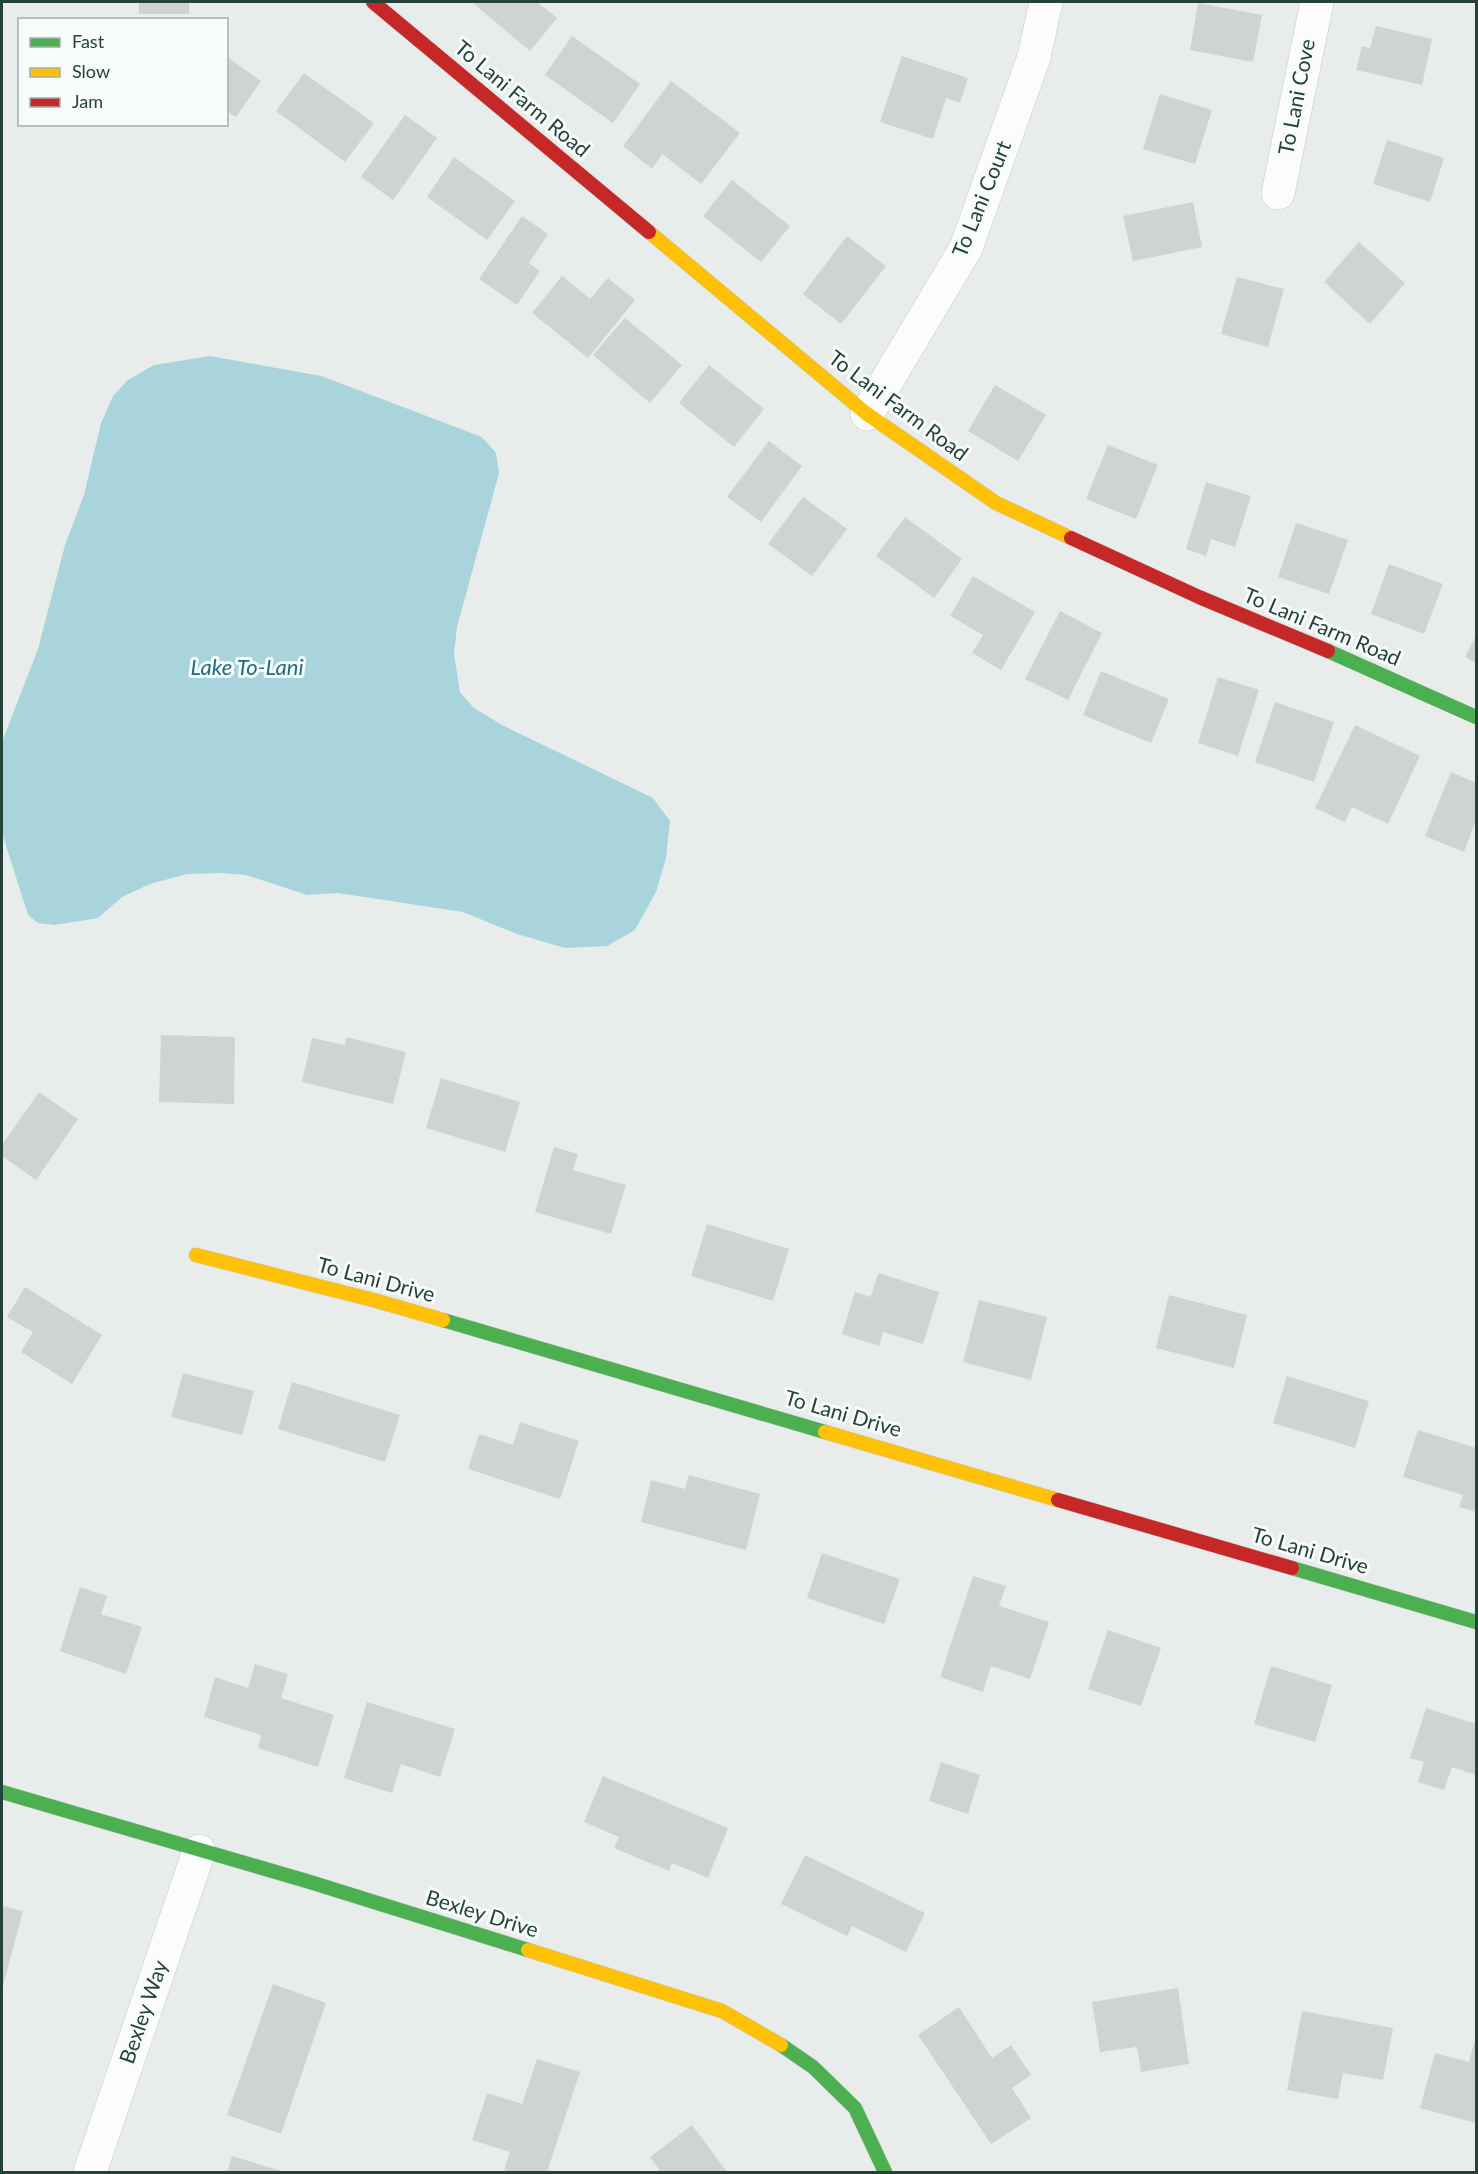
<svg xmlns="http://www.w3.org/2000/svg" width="1478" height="2174" viewBox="0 0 1478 2174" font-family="Lato,sans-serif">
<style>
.water{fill:#a9d4db}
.building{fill:#cfd4d2}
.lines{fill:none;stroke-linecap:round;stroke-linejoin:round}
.street-casing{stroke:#c5cac8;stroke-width:34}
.fast-casing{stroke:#c3cbc8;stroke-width:15}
.slow-casing{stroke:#c3cbc8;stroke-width:15}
.jam-casing{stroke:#c3cbc8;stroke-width:15}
.street{stroke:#fcfcfc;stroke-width:33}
.fast{stroke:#4caf50;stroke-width:14}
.slow{stroke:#ffc107;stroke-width:14}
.jam{stroke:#c62828;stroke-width:14}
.labels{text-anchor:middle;stroke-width:6;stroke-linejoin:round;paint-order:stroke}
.street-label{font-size:21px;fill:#24423a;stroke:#f7fbf9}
.water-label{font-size:22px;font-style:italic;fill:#1c6f80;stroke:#f7fbf9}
</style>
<rect width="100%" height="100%" fill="#e8edeb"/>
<polygon class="water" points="210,356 321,376 482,437 496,453 499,473 457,627 454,654 460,692 474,708 502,725 653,798 670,821 666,858 656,892 635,930 607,946 565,948 517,934 463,912 338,893 307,895 246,875 221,873 187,874 150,884 122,897 98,918 55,925 38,923 28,915 2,833 2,742 38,649 65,545 84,495 101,423 113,396 128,380 154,365"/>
<g class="building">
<rect x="139" y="2" width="50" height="12"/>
<polygon points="476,2 537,2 557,18 530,51 474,4"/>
<polygon points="1198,3 1262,15 1253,62 1190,50"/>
<polygon points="1376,26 1432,39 1422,85 1356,70 1362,46 1370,48"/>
<polygon points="572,36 640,84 613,123 545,75"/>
<polygon points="226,56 261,81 236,117 226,111"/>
<polygon points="902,56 968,78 960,103 946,98 933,139 880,122"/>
<polygon points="304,73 374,123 345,162 276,111"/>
<polygon points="671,81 740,133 701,184 662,154 652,169 623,146"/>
<polygon points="1160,94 1212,110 1195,164 1143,149"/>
<polygon points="405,115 437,138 393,200 361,177"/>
<polygon points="1387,140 1444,158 1430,202 1373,184"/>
<polygon points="454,157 515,201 487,240 427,197"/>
<polygon points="732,180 790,226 761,262 703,216"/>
<polygon points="1193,202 1202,247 1133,261 1123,216"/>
<polygon points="522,216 548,234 529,263 540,271 517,305 479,279"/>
<polygon points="847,236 886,266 841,324 803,294"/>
<polygon points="1359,242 1405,283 1370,324 1324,282"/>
<polygon points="562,276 590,299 608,278 635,300 588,358 532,313"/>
<polygon points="1237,277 1284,289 1268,347 1221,334"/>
<polygon points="625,318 682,365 650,403 593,355"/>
<polygon points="709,365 764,409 734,447 679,403"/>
<polygon points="995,385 1046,415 1018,461 968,431"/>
<polygon points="769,441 802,466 761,522 727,497"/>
<polygon points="1108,445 1158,465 1136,519 1086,499"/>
<polygon points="1206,482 1251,496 1235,547 1211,539 1206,556 1186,549"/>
<polygon points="803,497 847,529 812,576 768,544"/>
<polygon points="905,517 962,559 934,598 876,556"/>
<polygon points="1296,523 1348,540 1329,594 1278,577"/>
<polygon points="1389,564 1443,584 1424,634 1371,614"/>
<polygon points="973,576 1035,612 1001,670 972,653 983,635 950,616"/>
<polygon points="1060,611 1102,633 1068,700 1025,679"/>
<polygon points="1476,635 1476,663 1465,657"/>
<polygon points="1101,671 1169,699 1151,743 1083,715"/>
<polygon points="1218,677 1259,690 1238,756 1198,743"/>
<polygon points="1275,702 1334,722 1314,782 1255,762"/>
<polygon points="1355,725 1420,756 1388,824 1352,807 1345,822 1315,808"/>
<polygon points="1451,772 1476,783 1476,820 1464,852 1425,836"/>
<polygon points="161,1035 235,1037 234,1104 159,1102"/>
<polygon points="346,1037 406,1052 393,1104 302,1082 312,1038 345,1045"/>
<polygon points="441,1078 520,1102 505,1152 426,1128"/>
<polygon points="39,1092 78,1119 36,1180 2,1156 2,1145"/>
<polygon points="554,1147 578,1154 573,1170 626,1185 611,1234 535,1212"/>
<polygon points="707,1224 789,1249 773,1301 691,1276"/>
<polygon points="878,1273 939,1292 923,1344 883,1332 879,1346 842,1334 855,1292 871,1297"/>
<polygon points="25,1287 102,1335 72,1384 21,1352 33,1332 7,1317"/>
<polygon points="1169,1295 1247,1315 1234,1368 1156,1348"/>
<polygon points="979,1300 1047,1317 1031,1380 963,1362"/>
<polygon points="183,1373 254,1391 242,1435 171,1417"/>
<polygon points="1287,1376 1369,1401 1355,1448 1273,1423"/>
<polygon points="292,1382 400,1415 385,1462 278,1429"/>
<polygon points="520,1422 579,1441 560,1499 468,1469 479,1434 513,1445"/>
<polygon points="1418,1430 1476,1448 1476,1512 1459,1507 1463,1495 1403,1477"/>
<polygon points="689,1475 760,1494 746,1550 641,1522 651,1480 685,1489"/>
<polygon points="822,1553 900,1579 884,1624 807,1598"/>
<polygon points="973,1576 1006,1586 999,1606 1049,1622 1030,1679 991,1666 983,1692 940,1677"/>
<polygon points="80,1587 107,1596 101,1614 142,1627 126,1674 60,1651"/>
<polygon points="1108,1630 1161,1648 1141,1706 1088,1689"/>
<polygon points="255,1664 288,1674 281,1698 334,1715 318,1767 258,1748 261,1735 204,1717 215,1677 248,1688"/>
<polygon points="1271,1666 1332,1685 1315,1742 1254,1724"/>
<polygon points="367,1702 455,1729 440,1777 401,1764 392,1793 344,1778"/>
<polygon points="1426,1708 1476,1724 1476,1775 1452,1767 1444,1790 1418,1782 1424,1762 1410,1758"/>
<polygon points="941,1762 980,1775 968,1814 929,1801"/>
<polygon points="603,1776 728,1828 708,1878 672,1863 669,1871 614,1848 619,1837 584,1822"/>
<polygon points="805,1855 925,1913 906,1952 852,1926 847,1936 781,1904"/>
<polygon points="2,1906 23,1911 2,1990"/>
<polygon points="273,1984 326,2003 281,2134 227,2115"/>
<polygon points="1178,1988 1189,2064 1141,2072 1137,2047 1100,2052 1092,2002"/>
<polygon points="959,2007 992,2058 1011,2045 1031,2075 1012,2088 1031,2118 991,2144 918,2035"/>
<polygon points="1302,2011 1393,2028 1383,2080 1343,2073 1338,2099 1287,2090"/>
<polygon points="1474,2042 1476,2043 1476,2123 1420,2108 1435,2053 1469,2062"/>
<polygon points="537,2059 580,2072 547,2172 511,2172 504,2170 510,2152 472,2140 487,2093 522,2104"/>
<polygon points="692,2125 727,2172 661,2172 650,2157"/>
<polygon points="232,2156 285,2172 227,2172"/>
</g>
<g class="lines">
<defs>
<g id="street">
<polyline points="1278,193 1317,2"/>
<polyline points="867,414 966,248 1034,57 1046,2"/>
<polyline points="90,2172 199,1851"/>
</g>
<g id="fast">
<polyline points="1328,651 1476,717"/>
<polyline points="443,1320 825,1432"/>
<polyline points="1292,1568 1476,1622"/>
<polyline points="2,1792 310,1882 528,1950"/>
<polyline points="781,2045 813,2067 855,2108 885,2172"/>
</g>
<g id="slow">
<polyline points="649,232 867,414 996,503 1071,538"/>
<polyline points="196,1255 377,1301 443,1320"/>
<polyline points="825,1432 1058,1500"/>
<polyline points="528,1950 722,2011 781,2045"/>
</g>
<g id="jam">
<polyline points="373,2 649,232"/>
<polyline points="1071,538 1199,597 1328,651"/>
<polyline points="1058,1500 1292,1568"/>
</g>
</defs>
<use href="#street" class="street-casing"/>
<use href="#fast" class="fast-casing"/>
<use href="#slow" class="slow-casing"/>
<use href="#jam" class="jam-casing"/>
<use href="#street" class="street"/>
<use href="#fast" class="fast"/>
<use href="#slow" class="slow"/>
<use href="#jam" class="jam"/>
</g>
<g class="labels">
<g class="street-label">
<text transform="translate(1297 97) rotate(-79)" y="7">To Lani Cove</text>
<text transform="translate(522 99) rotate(40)" y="7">To Lani Farm Road</text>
<text transform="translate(982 199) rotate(-68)" y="7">To Lani Court</text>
<text transform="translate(898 406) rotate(37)" y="7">To Lani Farm Road</text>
<text transform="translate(1322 627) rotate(23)" y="7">To Lani Farm Road</text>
<text transform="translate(376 1280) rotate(15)" y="7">To Lani Drive</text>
<text transform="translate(843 1414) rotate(16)" y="7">To Lani Drive</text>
<text transform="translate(1310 1551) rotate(16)" y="7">To Lani Drive</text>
<text transform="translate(482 1914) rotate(17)" y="7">Bexley Drive</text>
<text transform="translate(144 2012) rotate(-71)" y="7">Bexley Way</text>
</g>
<g class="water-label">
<text x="247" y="675">Lake To-Lani</text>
</g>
</g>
<rect width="1478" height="2174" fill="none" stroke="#24423a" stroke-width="6"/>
<rect x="18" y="18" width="210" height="108" fill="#f7fbf9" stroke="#a3b1ad" stroke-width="1.5"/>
<rect x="30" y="38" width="30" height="9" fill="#4caf50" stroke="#a3b1ad" stroke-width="1.5"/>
<text x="72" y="48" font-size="18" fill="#24423a">Fast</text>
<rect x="30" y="68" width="30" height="9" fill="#ffc107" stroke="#a3b1ad" stroke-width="1.5"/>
<text x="72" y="78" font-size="18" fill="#24423a">Slow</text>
<rect x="30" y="98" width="30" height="9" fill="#c62828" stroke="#a3b1ad" stroke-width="1.5"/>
<text x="72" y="108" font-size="18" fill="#24423a">Jam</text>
</svg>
